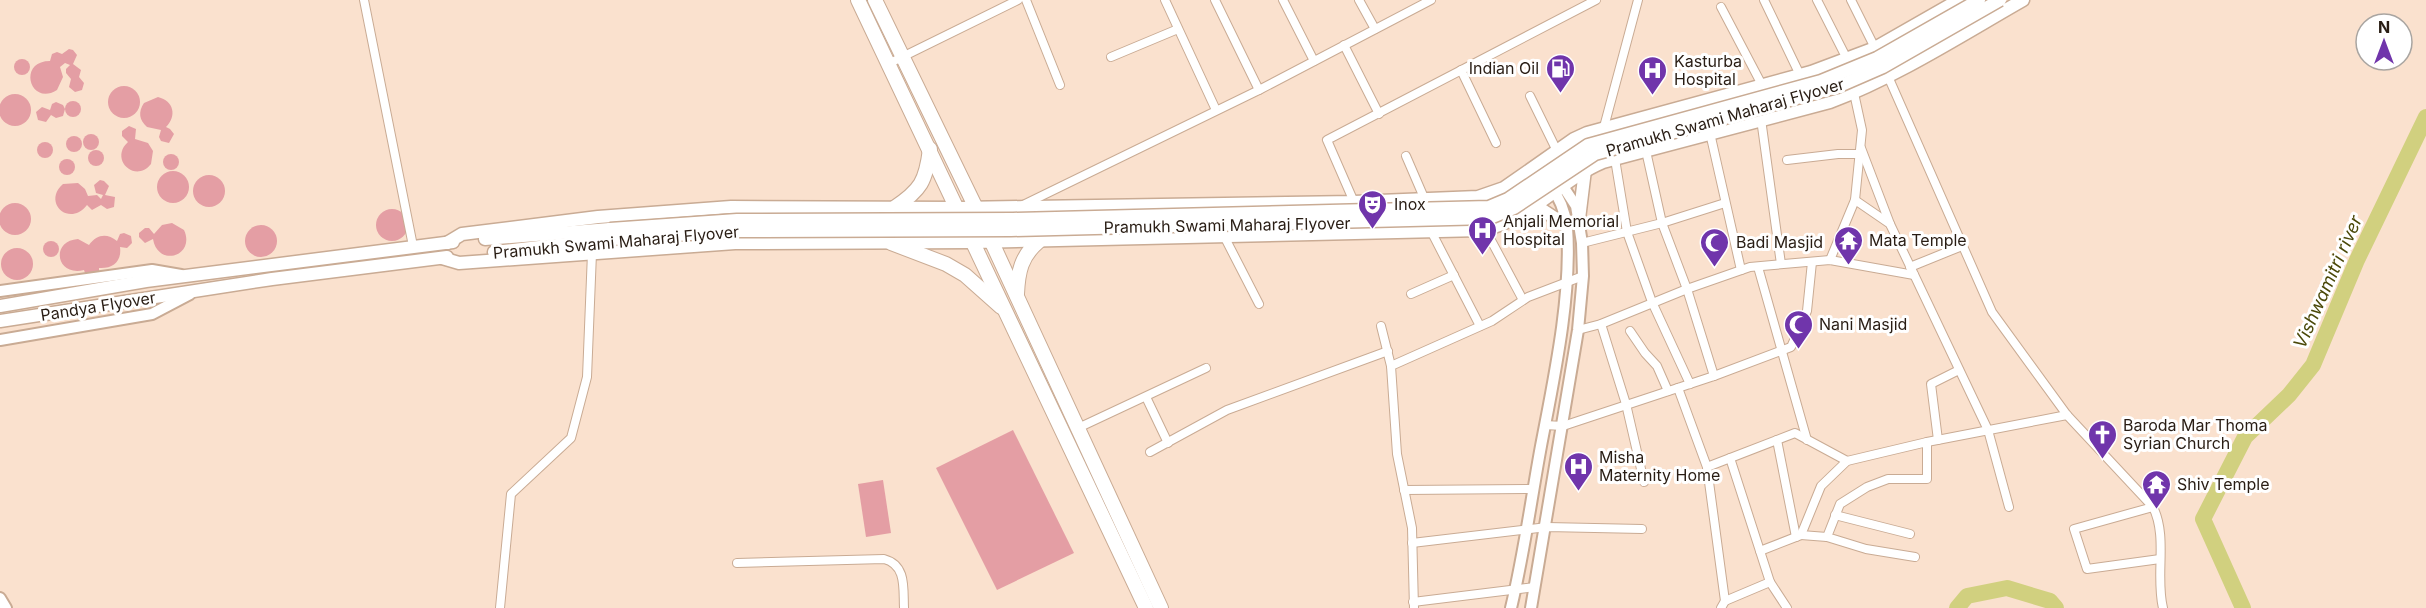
<svg xmlns="http://www.w3.org/2000/svg" width="2426" height="608" viewBox="0 0 2426 608" font-family="Inter,sans-serif">
<style>
.green{fill:#e49ea4}
.lines{fill:none;stroke-linecap:round;stroke-linejoin:round}
.river{stroke:#d1d07f;stroke-width:16}
.street-casing{stroke:#c9ab94;stroke-width:10}
.secondary-casing{stroke:#c9ab94;stroke-width:14}
.primary-casing{stroke:#c9ab94;stroke-width:15}
.highway-casing{stroke:#c9ab94;stroke-width:16}
.street{stroke:#fff;stroke-width:8}
.secondary{stroke:#fff;stroke-width:10}
.primary{stroke:#fff;stroke-width:12}
.highway{stroke:#fff;stroke-width:14}
.primary-bridge-casing{stroke:#c9ab94;stroke-width:15;stroke-linecap:butt}
.primary-bridge{stroke:#fff;stroke-width:12}
.labels{text-anchor:middle;stroke-width:6;stroke-linejoin:round;paint-order:stroke}
.poi-label{font-size:16px;fill:#291d14;stroke:#fff;text-anchor:start}
.street-label{font-size:16px;fill:#291d14;stroke:#fff}
.water-label{font-size:18px;font-style:italic;fill:#4b4909;stroke:#fff}
</style>
<rect width="100%" height="100%" fill="#fae1ce"/>
<g class="green">
<path d="M69,49L73,50L77,55L73,64L81,70L79,77L84,83L82,90L75,92L69,87L71,79L66,73V69L70,65L65,63L60,67L63,77L57,90C30,107 17,61 50,61L52,54L57,52L62,54Z"/>
<circle cx="22" cy="67" r="8"/>
<circle cx="124" cy="102" r="16"/>
<circle cx="15" cy="110" r="16"/>
<path d="M158,97C174,101 177,116 166,127L170,129L174,134L169,143L161,141L159,137L161,130L147,127C139,120 138,112 144,103Z"/>
<circle cx="73" cy="109" r="8"/>
<polygon points="56,102 63,105 65,109 63,116 56,118 51,115 46,122 38,120 36,112 42,107 50,110 52,104"/>
<path d="M129,126L136,129L135,139L148,143L153,151L151,164C135,184 109,159 128,142L122,136V131Z"/>
<circle cx="91" cy="142" r="8"/>
<circle cx="74" cy="144" r="8"/>
<circle cx="45" cy="150" r="8"/>
<circle cx="96" cy="158" r="8"/>
<circle cx="171" cy="162" r="8"/>
<circle cx="67" cy="167" r="8"/>
<circle cx="173" cy="187" r="16"/>
<circle cx="209" cy="191" r="16"/>
<path d="M100,180L104,181L109,186L105,195L115,197L114,207L107,209L101,205L92,210L87,205C69,228 42,202 63,184L78,183L85,189L88,196L97,195L101,199L103,195L96,193L94,185Z"/>
<circle cx="15" cy="219" r="16"/>
<circle cx="392" cy="225" r="16"/>
<path d="M172,223L184,230C196,256 158,268 153,239L145,243L139,237V233L145,228H149L154,234L162,225Z"/>
<circle cx="261" cy="241" r="16"/>
<path d="M124,233L131,236L132,243L127,248L120,247C122,261 113,269 99,268V272L86,276L84,270C56,277 50,241 78,239L89,245C97,234 107,233 117,241L120,234Z"/>
<circle cx="51" cy="249" r="8"/>
<circle cx="17" cy="264" r="16"/>
<polygon points="1013,430 1074,553 997,590 936,468"/>
<polygon points="883,480 891,533 866,537 858,484"/>
</g>
<g class="lines">
<g class="river">
<polyline points="1957,608 1967,596 2007,588 2050,601 2056,608"/>
<polyline points="2243,608 2203,519 2245,437 2289,395 2313,365 2357,260 2426,117"/>
</g>
<defs>
<g id="street">
<polyline points="364,0 413,246"/>
<polyline points="1026,0 1060,85"/>
<polyline points="1165,0 1216,110"/>
<polyline points="1215,0 1259,90"/>
<polyline points="1283,0 1314,61"/>
<polyline points="1359,0 1375,29"/>
<polyline points="1764,0 1800,75"/>
<polyline points="1817,0 1847,59"/>
<polyline points="1851,0 1876,50"/>
<polyline points="1721,7 1762,85"/>
<polyline points="1344,45 1379,114"/>
<polyline points="1111,57 1178,29"/>
<polyline points="890,63 1018,0"/>
<polyline points="1461,70 1496,143"/>
<path d="M1887,74L1992,312L2067,415L2153,507C2168,537 2155,576 2163,608"/>
<polyline points="1530,96 1557,151"/>
<polyline points="1761,119 1781,264"/>
<polyline points="1604,127 1638,0"/>
<polyline points="1710,133 1741,270"/>
<polyline points="1861,148 1890,224"/>
<polyline points="1646,151 1662,223 1687,289 1750,267 1830,260 1914,275"/>
<polyline points="1406,156 1425,200"/>
<polyline points="1615,159 1627,232 1652,302 1690,384"/>
<polyline points="1787,160 1838,154 1860,154"/>
<polyline points="1855,200 1890,224 1988,430 2009,507"/>
<polyline points="1354,202 1327,140 1596,0"/>
<polyline points="1023,205 1259,90 1431,0"/>
<polyline points="1485,229 1523,300"/>
<polyline points="1431,231 1480,326"/>
<polyline points="1224,236 1259,304"/>
<polyline points="1582,243 1662,223 1725,203"/>
<polyline points="1830,260 1855,200 1862,130 1854,93"/>
<polyline points="1758,267 1807,440"/>
<polyline points="1910,267 1962,246"/>
<polyline points="1411,294 1454,275"/>
<polyline points="1601,324 1626,404 1644,482"/>
<polyline points="1381,326 1391,366"/>
<polyline points="1630,331 1645,353 1657,366 1668,391"/>
<polyline points="1714,376 1791,347 1807,311 1812,262"/>
<polyline points="1678,388 1707,467"/>
<polyline points="1146,397 1168,443"/>
<polyline points="1545,425 1563,426 1714,376 1687,289 1601,324 1578,330"/>
<polyline points="1078,428 1206,368"/>
<polyline points="1777,440 1796,537"/>
<polyline points="1938,440 1931,384 1959,370"/>
<polyline points="1927,442 2067,415"/>
<polyline points="1150,452 1227,410 1388,351"/>
<polyline points="1730,458 1760,551"/>
<polyline points="1404,490 1533,489"/>
<polyline points="2153,507 2074,529 2087,569 2160,559"/>
<polyline points="1835,515 1910,534"/>
<polyline points="1801,535 1827,537"/>
<polyline points="1412,543 1547,527 1642,529"/>
<path d="M737,563L884,559C907,565 903,589 904,608"/>
<polyline points="1770,582 1787,608"/>
<polyline points="1725,601 1707,467 1795,433 1847,461"/>
<polyline points="1413,602 1535,587"/>
<polyline points="500,608 511,494 571,438 587,377 592,253"/>
<polyline points="1414,608 1412,528 1397,454 1391,366 1492,321 1528,297 1583,276"/>
<polyline points="1721,608 1725,601 1770,582 1760,551 1801,535 1821,486 1847,461 1927,442 1927,479 1888,479 1867,487 1840,504 1827,537 1866,549 1915,557"/>
</g>
<g id="secondary">
<polyline points="0,291 152,270 181,275"/>
<polyline points="0,340 152,314 190,294"/>
<polyline points="0,598 6,608"/>
<path d="M1511,608C1524,554 1531,500 1541,446C1554,378 1572,295 1567,227C1565,211 1560,198 1550,185"/>
<polyline points="1531,608 1578,330 1583,276 1582,243 1576,206 1545,159"/>
</g>
<g id="primary">
<polyline points="1528,210 1541,209 1567,226"/>
<polyline points="1579,219 1585,170"/>
<polyline points="485,239 610,229"/>
<polyline points="447,243 462,234 598,217 731,207 959,208 1354,202 1478,197 1504,188 1574,139 1587,133 1811,72 1875,48 1959,0"/>
<polyline points="494,252 610,239"/>
<path d="M442,258L459,263L735,243L975,242L1482,230C1529,221 1560,180 1603,162L1830,102C1898,76 1960,36 2023,0"/>
<polyline points="0,306 146,281 453,242"/>
<polyline points="0,321 272,279 447,257"/>
</g>
<g id="highway">
<polyline points="858,0 1146,608"/>
<polyline points="875,0 976,208 1161,608"/>
<path d="M894,208C921,190 926,181 930,149"/>
<polyline points="891,243 946,264 965,275 1001,307"/>
<path d="M1017,294C1018,272 1021,256 1039,241"/>
</g>
</defs>
<use href="#street" class="street-casing"/>
<use href="#secondary" class="secondary-casing"/>
<use href="#primary" class="primary-casing"/>
<use href="#highway" class="highway-casing"/>
<use href="#street" class="street"/>
<use href="#secondary" class="secondary"/>
<use href="#primary" class="primary"/>
<use href="#highway" class="highway"/>
<defs>
<g id="primary-bridge">
<polyline points="610,229 737,220 1013,219 1489,207 1508,199 1588,145 1821,81 1877,58 1979,0"/>
<polyline points="610,239 737,231 1011,230 1490,218 1514,208 1595,154 1837,87 1883,67 2000,0"/>
</g>
</defs>
<use href="#primary-bridge" class="primary-bridge-casing"/>
<use href="#primary-bridge" class="primary-bridge"/>
</g>
<defs>
<symbol id="fuel-pin" viewBox="-11 -11 22 30"><path d="M0 17L-7.5 6A9.5 9.5 0 1 1 7.5 6Z" fill="#7035ab" stroke="#fff"/><path d="M-5.5-6h7V0h2V4h1.3V-2.5L3-4.5l.8-.8L6-3V5H2.5V1h-1V6h-7ZM-4.2-4.7v3.2H.2V-4.7Z" fill="#fff"/></symbol>
<symbol id="hospital-pin" viewBox="-11 -11 22 30"><path d="M0 17L-7.5 6A9.5 9.5 0 1 1 7.5 6Z" fill="#7035ab" stroke="#fff"/><path d="M-5-5h3v3.5h4V-5h3V5h-3V1.5h-4V5h-3Z" fill="#fff"/></symbol>
<symbol id="theatre-pin" viewBox="-11 -11 22 30"><path d="M0 17L-7.5 6A9.5 9.5 0 1 1 7.5 6Z" fill="#7035ab" stroke="#fff"/><path d="M-5-5.5Q0-4 5-5.5V0Q5 5 0 6Q-5 5-5 0ZM-3.3-2.5H-1v1.5H-3.3ZM1-2.5H3.3v1.5H1ZM-2.8 1Q0 5.5 2.8 1Z" fill="#fff"/></symbol>
<symbol id="temple-pin" viewBox="-11 -11 22 30"><path d="M0 17L-7.5 6A9.5 9.5 0 1 1 7.5 6Z" fill="#7035ab" stroke="#fff"/><path d="M0-6L5-2H3V0L6.5 2.5H4V6H1.5V3h-3V6H-4V2.5H-6.5L-3 0V-2H-5Z" fill="#fff"/></symbol>
<symbol id="mosque-pin" viewBox="-11 -11 22 30"><path d="M0 17L-7.5 6A9.5 9.5 0 1 1 7.5 6Z" fill="#7035ab" stroke="#fff"/><path d="M3.5-4.9A6 6 0 1 0 3.5 4.9A5 5 0 1 1 3.5-4.9Z" fill="#fff"/></symbol>
<symbol id="church-pin" viewBox="-11 -11 22 30"><path d="M0 17L-7.5 6A9.5 9.5 0 1 1 7.5 6Z" fill="#7035ab" stroke="#fff"/><path d="M-1.2-6h2.4v3.5h3.3v2.4h-3.3V6h-2.4V-.1h-3.3v-2.4h3.3Z" fill="#fff"/></symbol>
</defs>
<g fill-rule="evenodd">
<use href="#fuel-pin" x="1544" y="52" width="33" height="45"/>
<use href="#hospital-pin" x="1636" y="54" width="33" height="45"/>
<use href="#theatre-pin" x="1356" y="188" width="33" height="45"/>
<use href="#hospital-pin" x="1466" y="214" width="33" height="45"/>
<use href="#temple-pin" x="1832" y="224" width="33" height="45"/>
<use href="#mosque-pin" x="1698" y="226" width="33" height="45"/>
<use href="#mosque-pin" x="1782" y="308" width="33" height="45"/>
<use href="#church-pin" x="2086" y="418" width="33" height="45"/>
<use href="#hospital-pin" x="1562" y="450" width="33" height="45"/>
<use href="#temple-pin" x="2140" y="468" width="33" height="45"/>
</g>
<g class="labels">
<g class="poi-label">
<text x="1674" y="67">Kasturba<tspan x="1674" dy="18">Hospital</tspan></text>
<text x="1539" y="74" text-anchor="end">Indian Oil</text>
<text x="1394" y="210">Inox</text>
<text x="1503" y="227">Anjali Memorial<tspan x="1503" dy="18">Hospital</tspan></text>
<text x="1869" y="246">Mata Temple</text>
<text x="1736" y="248">Badi Masjid</text>
<text x="1819" y="330">Nani Masjid</text>
<text x="2123" y="431">Baroda Mar Thoma<tspan x="2123" dy="18">Syrian Church</tspan></text>
<text x="1599" y="463">Misha<tspan x="1599" dy="18">Maternity Home</tspan></text>
<text x="2177" y="490">Shiv Temple</text>
</g>
<g class="street-label">
<text transform="translate(1725 117) rotate(-16)" y="6">Pramukh Swami Maharaj Flyover</text>
<text transform="translate(1227 225) rotate(-1)" y="6">Pramukh Swami Maharaj Flyover</text>
<text transform="translate(616 242) rotate(-5)" y="6">Pramukh Swami Maharaj Flyover</text>
<text transform="translate(98 306) rotate(-9)" y="6">Pandya Flyover</text>
</g>
<g class="water-label">
<text transform="translate(2328 282) rotate(-66)" y="6">Vishwamitri river</text>
</g>
</g>
<g transform="translate(2384 42)"><circle r="28" fill="#ffffff" stroke="#a9a5a1" stroke-width="1.5"/>
<path d="M0-4.5L10 22L0 15L-10 22Z" fill="#7035ab"/>
<text y="-9" font-size="16" font-weight="bold" text-anchor="middle" fill="#291d14">N</text>
</g>
</svg>
